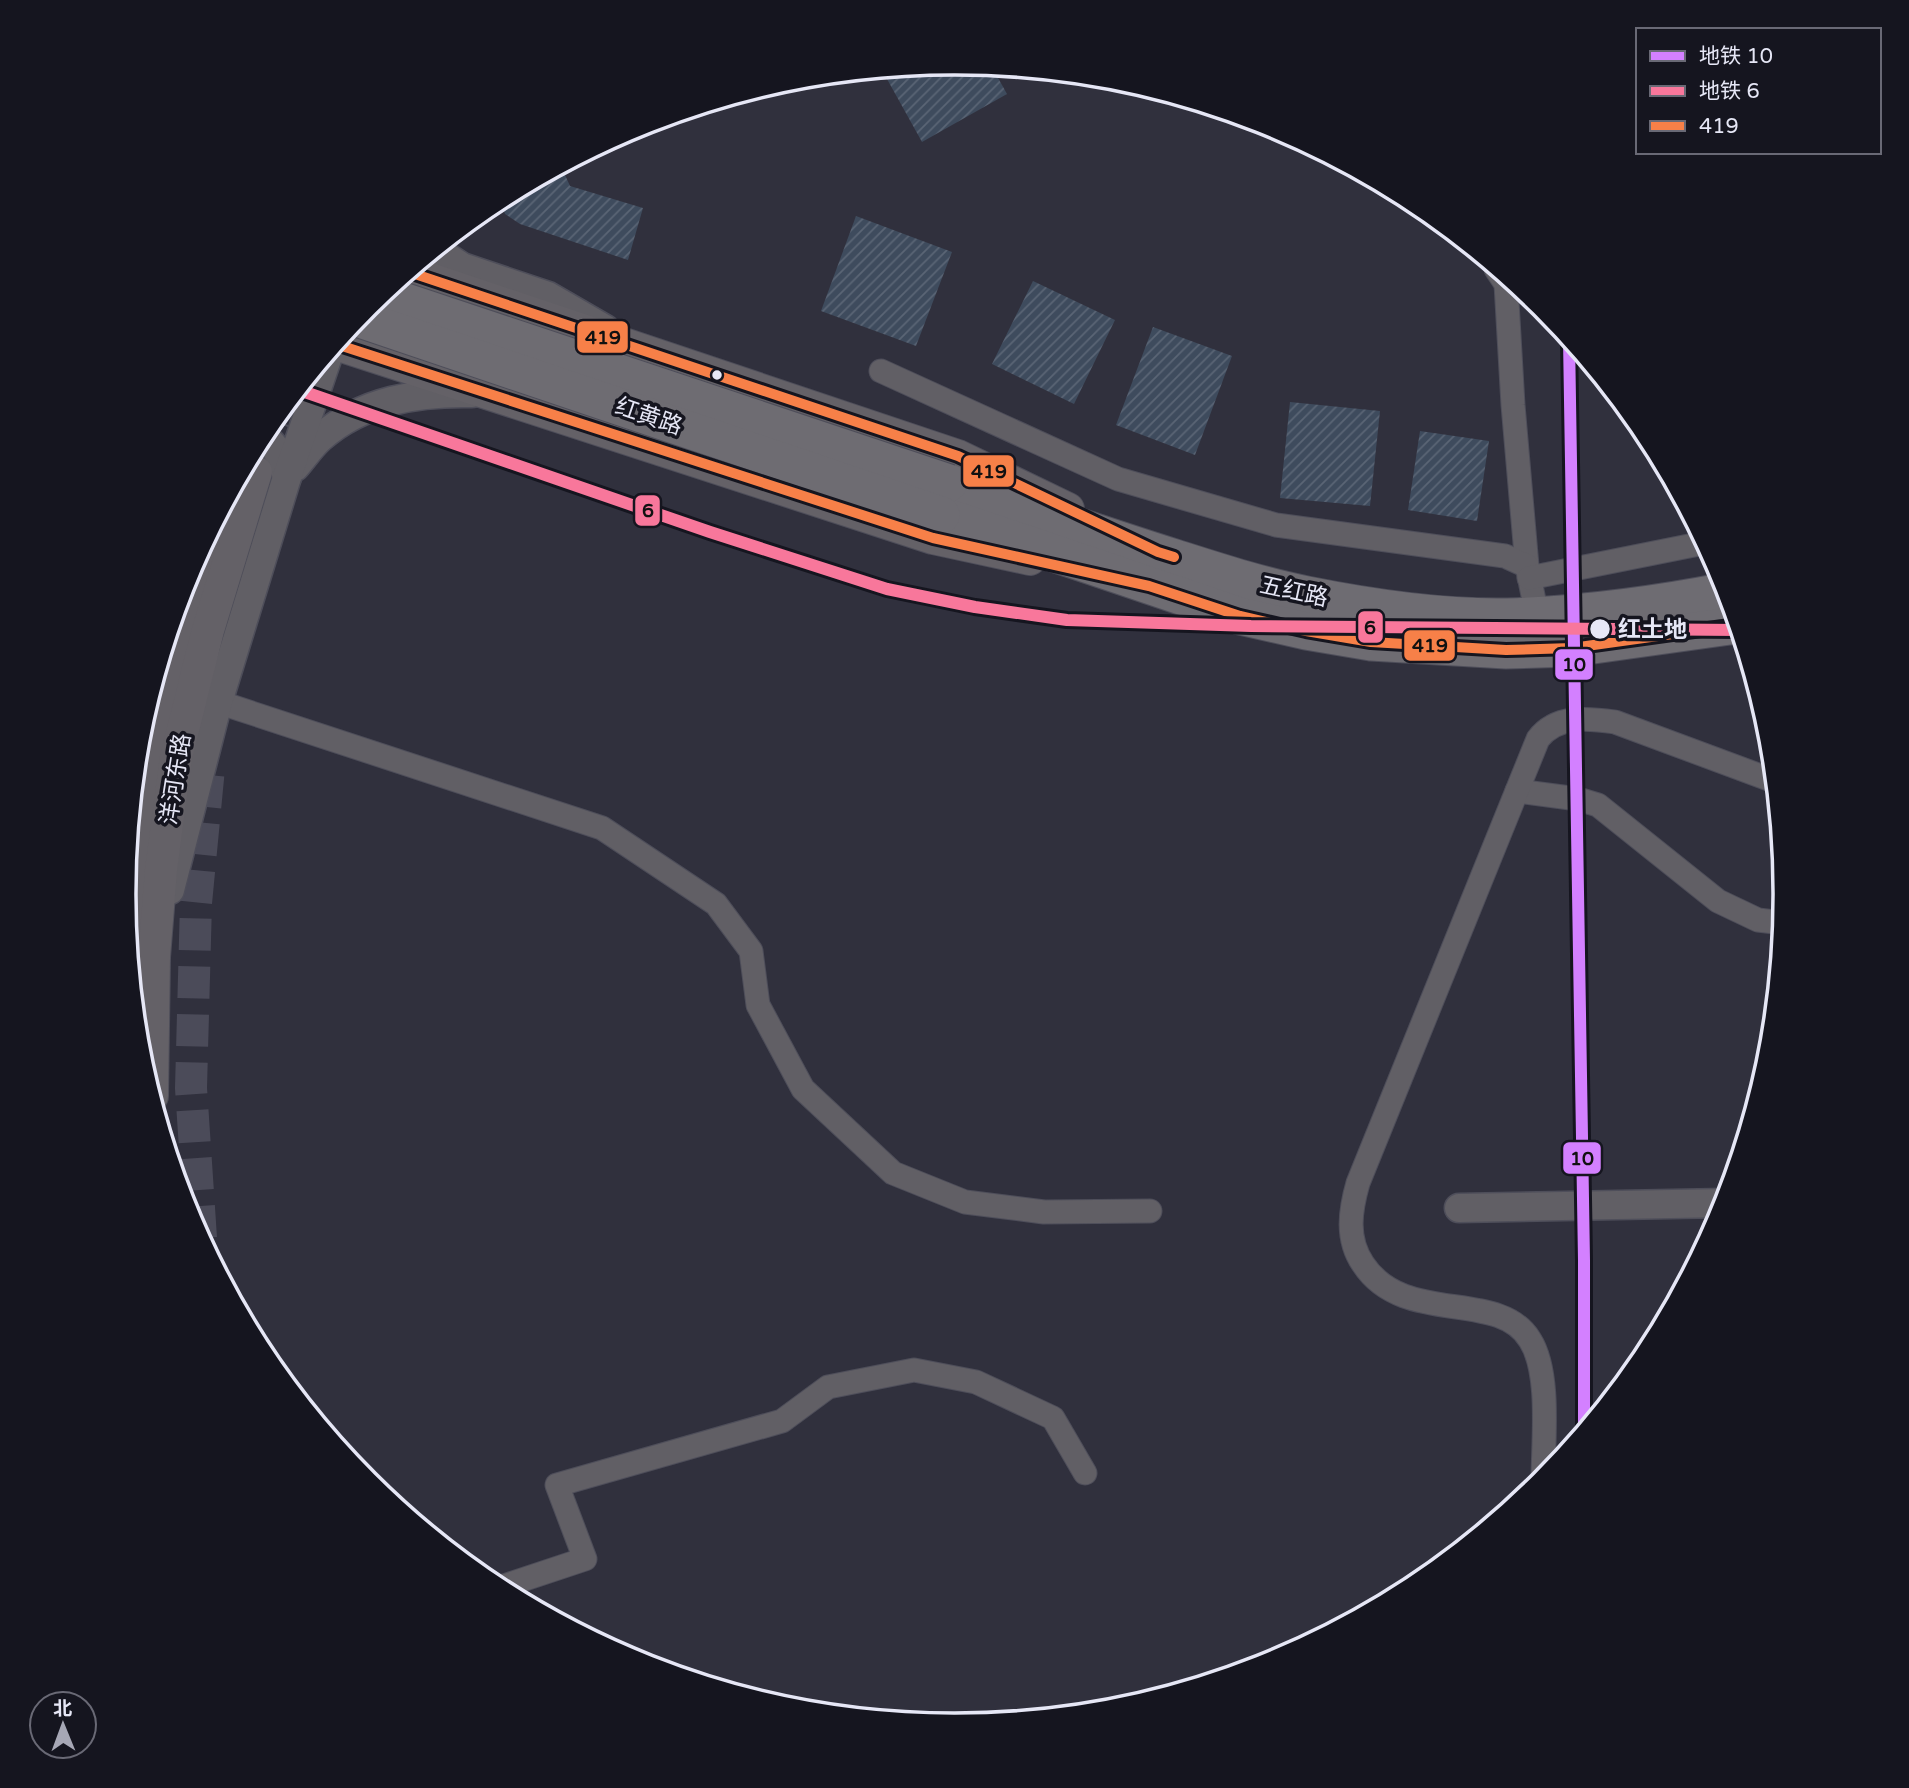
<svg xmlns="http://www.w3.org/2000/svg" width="1909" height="1788" viewBox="0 0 1909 1788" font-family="'Varela Round','Noto Sans SC',sans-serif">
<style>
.building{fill:url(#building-hatch)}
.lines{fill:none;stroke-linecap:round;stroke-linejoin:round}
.secondary-tunnel{stroke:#4b4b59;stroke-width:32;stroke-dasharray:32 16;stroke-linecap:butt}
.primary-tunnel{stroke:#4b4b59;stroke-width:35;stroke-dasharray:35 18;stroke-linecap:butt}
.minor-casing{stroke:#4e4e5a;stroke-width:25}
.tertiary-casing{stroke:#4e4e5a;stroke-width:31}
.secondary-casing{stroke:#4e4e5a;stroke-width:34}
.trunk-casing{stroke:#4e4e5a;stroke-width:39}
.minor{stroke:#615f65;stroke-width:23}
.tertiary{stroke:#615f65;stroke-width:28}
.secondary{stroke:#646167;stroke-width:32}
.trunk{stroke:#6e6c72;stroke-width:37}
.trunk-bridge-casing{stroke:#4e4e5a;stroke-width:39;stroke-linecap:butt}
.trunk-bridge{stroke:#6e6c72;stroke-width:37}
.bus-1-casing{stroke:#15151f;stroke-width:16}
.bus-1{stroke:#f78048;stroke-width:10}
.metro-1-casing{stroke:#15151f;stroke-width:18}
.metro-2-casing{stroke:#15151f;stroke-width:18}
.metro-1{stroke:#d380ff;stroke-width:12}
.metro-2{stroke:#f8779b;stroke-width:12}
.bus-dot{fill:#e6e7f6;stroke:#15151f;stroke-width:2.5}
.labels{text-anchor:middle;stroke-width:7;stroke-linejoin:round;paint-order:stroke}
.street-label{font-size:23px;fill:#e6e7f6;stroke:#15151f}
.stop-label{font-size:23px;font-weight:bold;fill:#e6e7f6;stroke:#15151f;text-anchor:start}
.rim{fill:none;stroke:#e6e7f6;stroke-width:3.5}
.line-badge{stroke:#15151f;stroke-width:2.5}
.pale-badge-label{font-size:19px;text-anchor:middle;font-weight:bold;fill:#111}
</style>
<defs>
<pattern id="building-hatch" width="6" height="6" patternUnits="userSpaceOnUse" patternTransform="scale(1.75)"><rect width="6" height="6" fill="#3e4b5d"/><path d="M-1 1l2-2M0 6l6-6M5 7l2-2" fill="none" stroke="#5a6575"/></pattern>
</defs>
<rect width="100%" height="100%" fill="#30303d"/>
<g class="building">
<polygon points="955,63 992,67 1007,94 922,142 882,70"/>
<polygon points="561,166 570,186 643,208 628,260 520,224 505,214 500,199"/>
<polygon points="856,216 952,252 916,346 821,311"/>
<polygon points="1033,281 1115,320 1074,404 992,364"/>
<polygon points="1153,327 1232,356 1195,455 1116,425"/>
<polygon points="1290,402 1380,411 1370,506 1280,498"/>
<polygon points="1420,431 1489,441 1477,521 1408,510"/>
</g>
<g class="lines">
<g class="secondary-tunnel">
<polyline points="244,498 248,470 255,449"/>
<polyline points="209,579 228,499"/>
<polyline points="201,1238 191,1088 196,903 209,768"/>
</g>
<polyline class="primary-tunnel" points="256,472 274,420"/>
<defs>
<g id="minor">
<polyline points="1496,269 1506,284 1513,405 1527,566"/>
<polyline points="881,371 1118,479 1276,525 1505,556 1527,566 1537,615"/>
<polyline points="1529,578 1704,543"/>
<polyline points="218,702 602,828 716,904 751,951 758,1005 803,1089 893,1173 965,1202 1044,1212 1150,1211"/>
<polyline points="1517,791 1578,799 1598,805 1718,901 1758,920 1783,923"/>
<path d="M1543,1481C1543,1441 1551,1373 1530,1340C1499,1288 1404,1327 1363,1264C1346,1239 1350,1211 1358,1183L1538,739C1556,715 1587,718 1615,722L1774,781"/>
<polyline points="498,1588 585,1559 557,1485 782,1421 828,1387 914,1370 976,1382 1053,1418 1085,1473"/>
</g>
<g id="tertiary">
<polyline points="436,250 462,267 548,296 605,329"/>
<path d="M262,436C278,446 282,459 287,477"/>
<path d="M295,467C303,458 311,446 320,438C363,400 418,392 472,393"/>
<polyline points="170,890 218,702 287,477 329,353"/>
<polyline points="1459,1208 1725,1203"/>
</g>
<g id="secondary">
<polyline points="409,272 958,456 1068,509"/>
<polyline points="336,344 933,538 1030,559"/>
<path d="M128,935C142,802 167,672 204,543"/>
<polyline points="152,1096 154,957 161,870 176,757 208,630 256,472"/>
</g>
<g id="trunk">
<path d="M949,483C1024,508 1099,534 1175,558C1219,572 1262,586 1307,595C1372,608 1441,618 1506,617C1580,615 1655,605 1727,591"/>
<polyline points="941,515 1240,616 1306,631 1371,642 1506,650 1572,648 1737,625"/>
</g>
</defs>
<use href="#minor" class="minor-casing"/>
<use href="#tertiary" class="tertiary-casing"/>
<use href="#secondary" class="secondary-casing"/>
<use href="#trunk" class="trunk-casing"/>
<use href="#minor" class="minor"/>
<use href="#tertiary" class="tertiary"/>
<use href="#secondary" class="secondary"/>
<use href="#trunk" class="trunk"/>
<defs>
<g id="trunk-bridge">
<polyline points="382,294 949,483"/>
<polyline points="357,318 941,515"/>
</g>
</defs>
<use href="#trunk-bridge" class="trunk-bridge-casing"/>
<use href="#trunk-bridge" class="trunk-bridge"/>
<defs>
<g id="bus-1">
<polyline points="409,272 958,456 1158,552 1174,557"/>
<polyline points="336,344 933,538 1149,586 1240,616 1306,631 1371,642 1506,650 1572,648 1737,625"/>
</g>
</defs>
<use href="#bus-1" class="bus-1-casing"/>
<use href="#bus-1" class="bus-1"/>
<defs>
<polyline id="metro-1" points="1569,339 1584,1260 1584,1431"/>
<polyline id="metro-2" points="299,390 710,532 887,589 975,607 1067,620 1251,626 1739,630"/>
</defs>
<use href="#metro-1" class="metro-1-casing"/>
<use href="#metro-2" class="metro-2-casing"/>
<use href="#metro-1" class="metro-1"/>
<use href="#metro-2" class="metro-2"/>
</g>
<g class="bus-dot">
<circle cx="717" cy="375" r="6"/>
<circle cx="1600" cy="629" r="11"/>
</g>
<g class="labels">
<g class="street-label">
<text transform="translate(649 416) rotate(19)" y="8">红黄路</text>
<text transform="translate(1294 591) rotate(12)" y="8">五红路</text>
<text transform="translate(175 779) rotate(-81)" y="8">洋河东路</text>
</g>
<g class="stop-label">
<text x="1618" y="637">红土地</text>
</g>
</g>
<path d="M0 0H1909V1788H0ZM954 75H955A818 818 0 0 1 1773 893V895A818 818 0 0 1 955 1713H954A818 818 0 0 1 136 895V893A818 818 0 0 1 954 75Z" fill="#15151f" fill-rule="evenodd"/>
<path class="rim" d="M954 75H955A818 818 0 0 1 1773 893V895A818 818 0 0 1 955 1713H954A818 818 0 0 1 136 895V893A818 818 0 0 1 954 75Z"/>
<g class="line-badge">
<rect x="576" y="320" width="53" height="34" rx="7" fill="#f78048"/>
<rect x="962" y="454" width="53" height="34" rx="7" fill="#f78048"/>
<rect x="634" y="494" width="27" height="33" rx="7" fill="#f8779b"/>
<rect x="1357" y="610" width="27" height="34" rx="7" fill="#f8779b"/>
<rect x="1403" y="629" width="53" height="33" rx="7" fill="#f78048"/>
<rect x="1554" y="648" width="40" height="33" rx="7" fill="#d380ff"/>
<rect x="1562" y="1141" width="40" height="34" rx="7" fill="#d380ff"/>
</g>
<g class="pale-badge-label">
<text x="603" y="344">419</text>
<text x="989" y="478">419</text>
<text x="648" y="517">6</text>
<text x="1370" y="634">6</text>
<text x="1430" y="652">419</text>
<text x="1574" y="671">10</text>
<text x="1582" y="1165">10</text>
</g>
<rect x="1636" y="28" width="245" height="126" fill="#15151f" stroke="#696975" stroke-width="2"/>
<rect x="1650" y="51" width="35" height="10" fill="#d380ff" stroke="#696975" stroke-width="2"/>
<text x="1699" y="63" font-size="21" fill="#e6e7f6">地铁 10</text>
<rect x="1650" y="86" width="35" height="10" fill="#f8779b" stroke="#696975" stroke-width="2"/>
<text x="1699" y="98" font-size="21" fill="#e6e7f6">地铁 6</text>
<rect x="1650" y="121" width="35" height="10" fill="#f78048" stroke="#696975" stroke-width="2"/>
<text x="1699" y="133" font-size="21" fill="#e6e7f6">419</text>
<g transform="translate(63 1725) rotate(359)"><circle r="33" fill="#15151f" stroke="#696975" stroke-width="2"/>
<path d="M0-5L12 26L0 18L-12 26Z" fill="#a6a7b5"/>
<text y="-10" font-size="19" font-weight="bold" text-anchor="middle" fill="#e6e7f6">北</text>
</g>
</svg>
